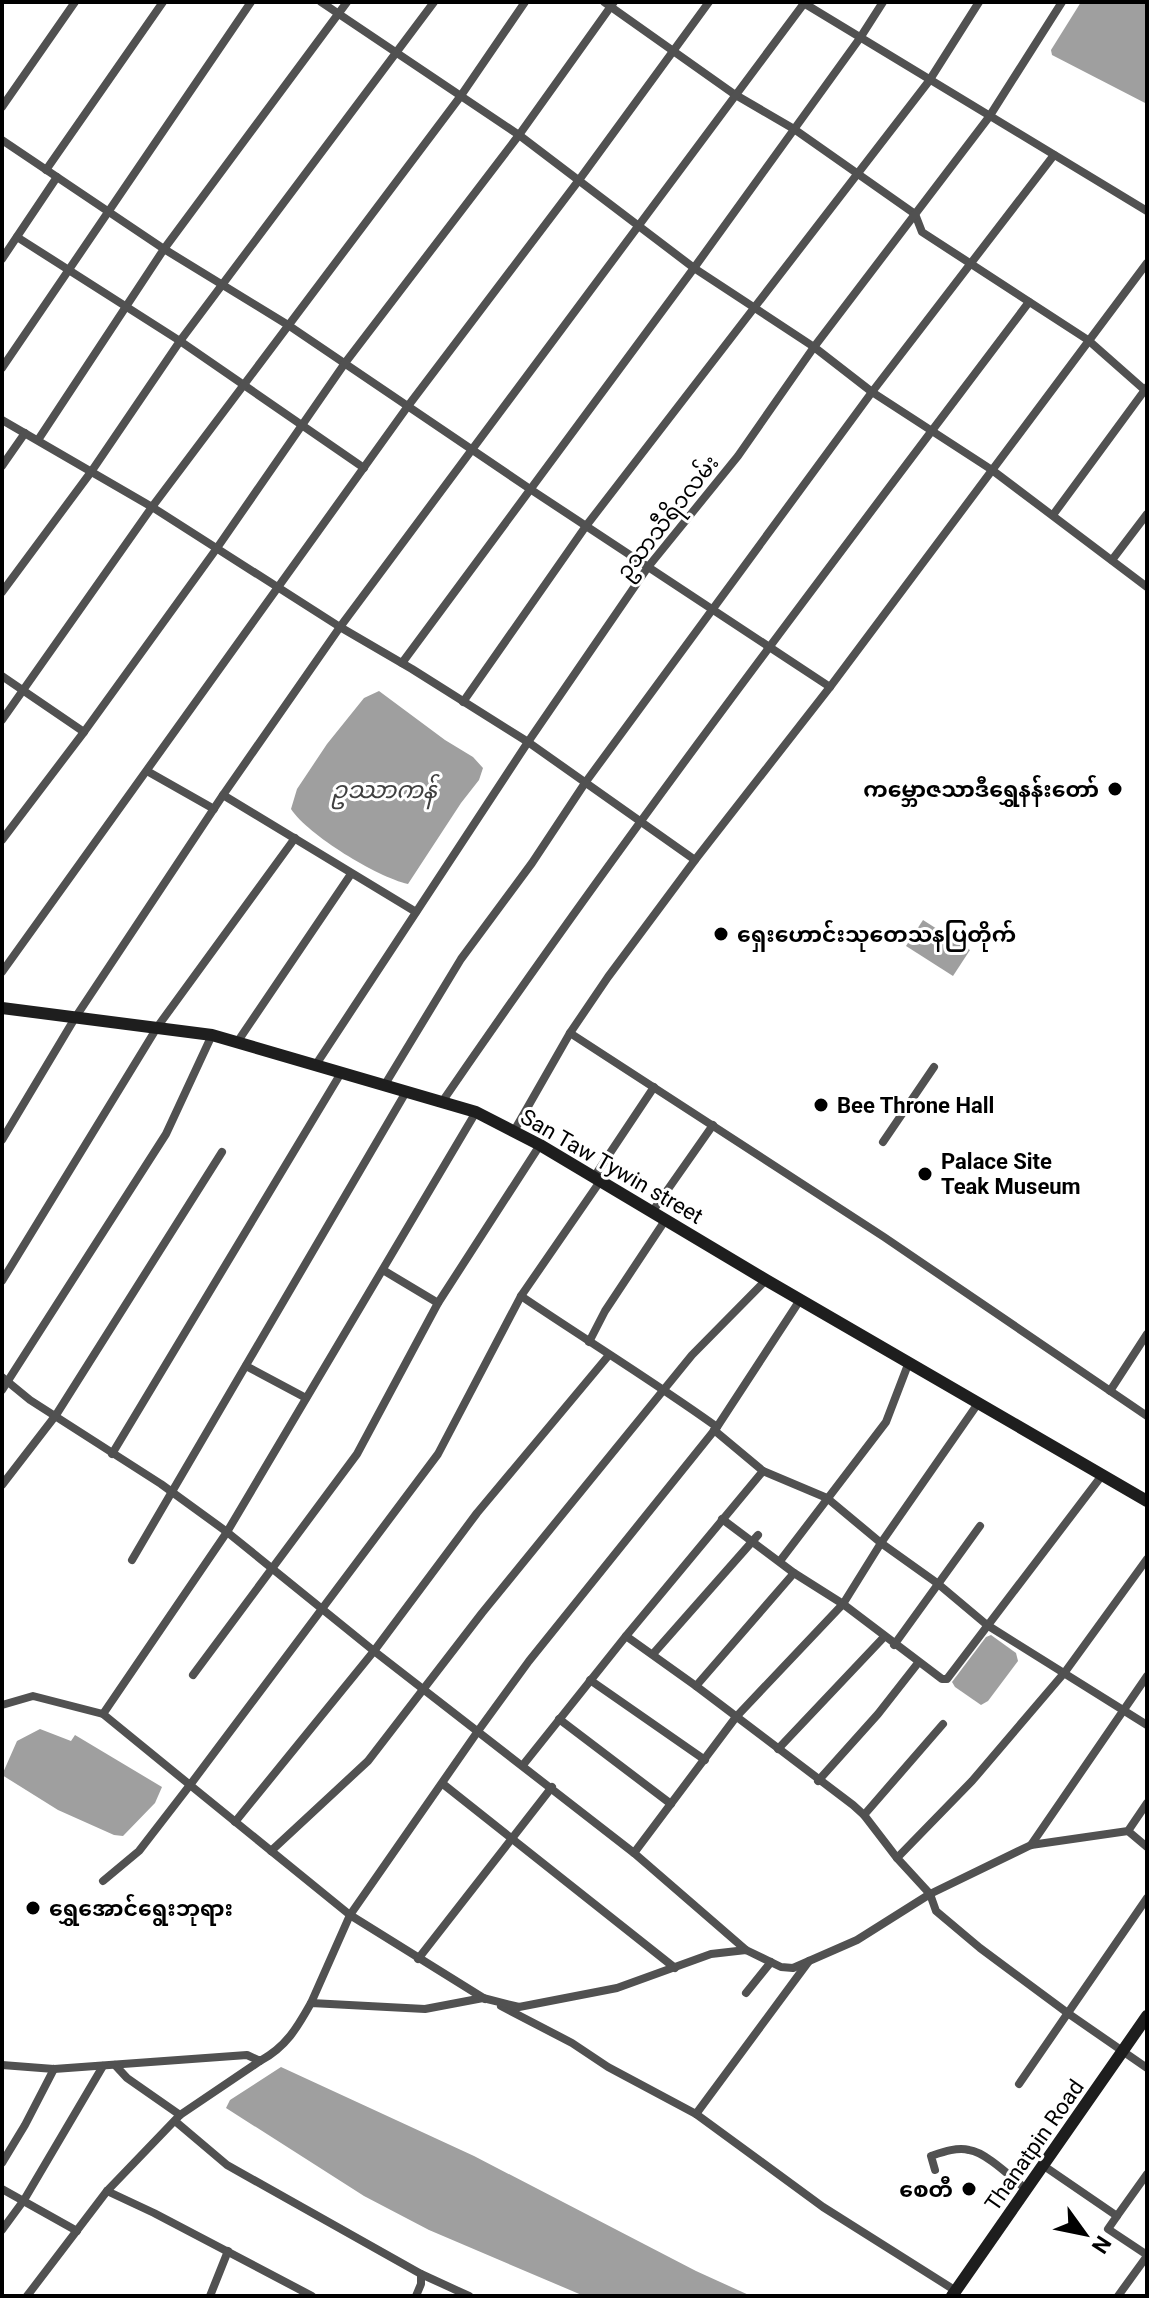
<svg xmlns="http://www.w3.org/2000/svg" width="1149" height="2298" viewBox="0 0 1149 2298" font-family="Roboto,'Noto Sans Myanmar',sans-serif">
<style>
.water{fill:#9f9f9f}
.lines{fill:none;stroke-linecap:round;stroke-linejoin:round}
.street{stroke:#515151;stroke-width:8}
.secondary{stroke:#1e1e1e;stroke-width:12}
.poi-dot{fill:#000;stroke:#fff;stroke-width:3}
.labels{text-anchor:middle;stroke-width:6;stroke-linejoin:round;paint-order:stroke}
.street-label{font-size:22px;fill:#000;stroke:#fff}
.poi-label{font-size:22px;font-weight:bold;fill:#000;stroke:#fff;text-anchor:start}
.water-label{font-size:24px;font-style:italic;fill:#404040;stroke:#fff}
</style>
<rect width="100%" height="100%" fill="#fff"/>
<g class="water">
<polygon points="1081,2 1147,2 1147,104 1052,55 1051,50"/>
<path d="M379,691L445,740L473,757L483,768L479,780L461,803L408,884C377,877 308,835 291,809L297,789L327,744L364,698Z"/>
<polygon points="923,920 970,950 953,976 906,946"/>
<polygon points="991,1635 1016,1653 1018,1661 988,1701 981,1705 955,1687 952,1682 986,1637"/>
<polygon points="40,1729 71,1741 75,1735 162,1787 155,1803 123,1836 114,1835 58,1810 2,1775 17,1741"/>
<polygon points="281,2067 474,2156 696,2271 751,2296 584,2296 429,2230 364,2196 226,2108 230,2100"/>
</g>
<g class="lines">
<g class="street">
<polyline points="321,2 519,135 694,268 814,347 872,392 992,470 1147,587"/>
<polyline points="347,2 164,249 288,325 530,489 830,687"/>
<polyline points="604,2 734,94 794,129 915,214 922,232 1088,340 1147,392"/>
<polyline points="802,2 1147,211"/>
<polyline points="2,107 75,2"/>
<polyline points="2,140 164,249 38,440"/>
<polyline points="46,170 163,2"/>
<polyline points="17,237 180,341 364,468"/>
<polyline points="2,259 57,177"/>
<polyline points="2,368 251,2"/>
<polyline points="2,420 152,507 340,627 412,669 528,742 695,860"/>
<polyline points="2,466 25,433"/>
<polyline points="1053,515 1147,387"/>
<polyline points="1112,560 1147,514"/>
<polyline points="2,592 91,472 180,341 434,2"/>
<polyline points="402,663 694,268 860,38 883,2"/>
<polyline points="2,676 84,732"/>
<polyline points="463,702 586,526 929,81 979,2"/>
<polyline points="2,720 152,507 460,97 525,2"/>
<polyline points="147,771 214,809"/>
<polyline points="223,795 416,912"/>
<polyline points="2,840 84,732 217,548 345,363 519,135 614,2"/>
<polyline points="2,972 408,406 579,180 709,2"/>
<polyline points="570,1033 884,1237 1147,1416"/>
<polyline points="238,1041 351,874"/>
<polyline points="315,1066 528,742 648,567 738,456 814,347 989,117 1062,2"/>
<polyline points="384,1086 461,959 532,863 585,783 872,392 1054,155"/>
<path d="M442,1102C629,829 830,566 1029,302"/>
<polyline points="514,1131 570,1033 608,977 695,860 830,687 1147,263"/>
<polyline points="2,1140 75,1018 223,795 340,627 805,2"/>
<polyline points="883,1142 934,1067"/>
<polyline points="594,1177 654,1087"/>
<polyline points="652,1212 713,1125"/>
<polyline points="383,1270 438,1303"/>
<polyline points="2,1281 158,1026 295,838"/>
<path d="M521,1296C586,1340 653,1381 717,1427"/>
<polyline points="589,1342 605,1311 666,1219"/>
<polyline points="246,1366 306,1398"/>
<polyline points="2,1377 30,1400 161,1484 227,1532 374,1651 634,1853 746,1950"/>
<polyline points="2,1390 166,1134 212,1035"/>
<polyline points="1110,1391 1147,1334"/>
<polyline points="714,1430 763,1471 827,1498 881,1543 937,1583 987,1625 1147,1725"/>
<polyline points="112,1454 341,1073"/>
<polyline points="2,1485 56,1415 222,1152"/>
<polyline points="1147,1559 1065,1672 972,1781 897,1858 930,1894 936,1911 980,1948 1069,2014 1147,2068"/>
<polyline points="132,1560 406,1092"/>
<polyline points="780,1561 886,1422 909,1362"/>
<polyline points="794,1573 843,1604 942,1679 947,1679 1103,1474"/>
<polyline points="626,1636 696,1686 853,1805 864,1815 897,1858"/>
<polyline points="894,1645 980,1526"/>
<polyline points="653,1654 758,1535"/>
<polyline points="193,1675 357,1454 438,1303 540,1145"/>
<polyline points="590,1680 705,1760"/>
<polyline points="696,1686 794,1573 722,1519"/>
<polyline points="2,1705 33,1696 103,1714 190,1785 438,1454 521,1296 601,1180"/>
<polyline points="103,1714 227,1532 476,1112"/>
<polyline points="559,1719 671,1804"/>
<polyline points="778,1749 884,1637"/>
<polyline points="523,1765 626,1636 763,1471"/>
<polyline points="818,1781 878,1714 918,1663"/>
<polyline points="443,1784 675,1968"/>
<polyline points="864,1815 943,1724"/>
<polyline points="235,1822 374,1651 477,1513 609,1355"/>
<polyline points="1128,1831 1147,1847"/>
<polyline points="1031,1845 1147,1676"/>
<polyline points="271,1851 368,1761 482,1613 692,1355 766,1280"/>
<polyline points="634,1853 736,1717 843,1604 881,1543 979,1402"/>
<polyline points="103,1881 139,1851 190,1785 350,1915 485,1999"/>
<polyline points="418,1959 552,1787"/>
<polyline points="746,1993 771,1962"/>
<polyline points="311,2003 350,1915 478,1731 529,1661 717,1427 800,1300"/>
<polyline points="501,2006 572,2043 608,2067 696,2114 823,2207 956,2291"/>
<path d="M2,2065L54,2069L247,2055L260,2061C286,2047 297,2028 311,2003L425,2009L483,1998L519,2007L617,1988L711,1954L746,1950L781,1967L793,1968L857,1940L930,1894L1031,1845L1128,1831L1147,1803"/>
<polyline points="115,2065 127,2078 180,2115"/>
<polyline points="1019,2084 1147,1898"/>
<polyline points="696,2114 809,1961"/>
<polyline points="175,2121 227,2165 421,2274 421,2284 416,2296"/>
<polyline points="2,2163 25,2125 54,2069"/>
<polyline points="1044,2166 1117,2216 1108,2229 1147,2255"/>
<path d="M935,2170L931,2156C943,2152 957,2147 969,2150C986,2152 1013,2179 1027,2190"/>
<polyline points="2,2189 77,2231"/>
<polyline points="107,2191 154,2213 312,2296"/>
<polyline points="1117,2216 1147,2174"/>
<polyline points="2,2230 24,2200 103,2066"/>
<polyline points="421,2274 469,2296"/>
<polyline points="27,2296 107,2191 180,2115 260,2061"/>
<polyline points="210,2296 228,2251"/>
<polyline points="1118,2296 1147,2256"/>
</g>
<g class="secondary">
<polyline points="2,1008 212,1035 476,1112 540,1145 766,1280 1147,1501"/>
<polyline points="952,2296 1147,2016"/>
</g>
</g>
<g class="poi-dot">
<circle cx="1115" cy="789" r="8"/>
<circle cx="721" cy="934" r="8"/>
<circle cx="821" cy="1105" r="8"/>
<circle cx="925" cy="1174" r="8"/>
<circle cx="33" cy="1908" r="8"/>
<circle cx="969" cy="2189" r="8"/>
</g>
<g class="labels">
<g class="street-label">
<text transform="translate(667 517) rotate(-52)" y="8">ဥသာသီရိ၁လမ်း</text>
<text transform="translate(612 1166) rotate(30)" y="8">San Taw Tywin street</text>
<text transform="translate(1034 2145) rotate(-55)" y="8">Thanatpin Road</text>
</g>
<g class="poi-label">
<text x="1099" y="797" text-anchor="end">ကမ္ဘောဇသာဒီရွှေနန်းတော်</text>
<text x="737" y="942">ရှေးဟောင်းသုတေသနပြတိုက်</text>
<text x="837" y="1113">Bee Throne Hall</text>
<text x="941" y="1169">Palace Site<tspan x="941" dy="25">Teak Museum</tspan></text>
<text x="49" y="1916">ရွှေအောင်ရွေးဘုရား</text>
<text x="953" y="2197" text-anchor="end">စေတီ</text>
</g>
<g class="water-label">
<text x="384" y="798">ဥဿာကန်</text>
</g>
</g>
<rect width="1149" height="2298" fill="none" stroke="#000000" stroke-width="8"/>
<g transform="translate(1085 2234) rotate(123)" stroke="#ffffff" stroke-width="6" paint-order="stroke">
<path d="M0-6L14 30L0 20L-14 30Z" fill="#000000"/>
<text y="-12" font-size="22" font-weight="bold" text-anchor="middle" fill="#000000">N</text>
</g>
</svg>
